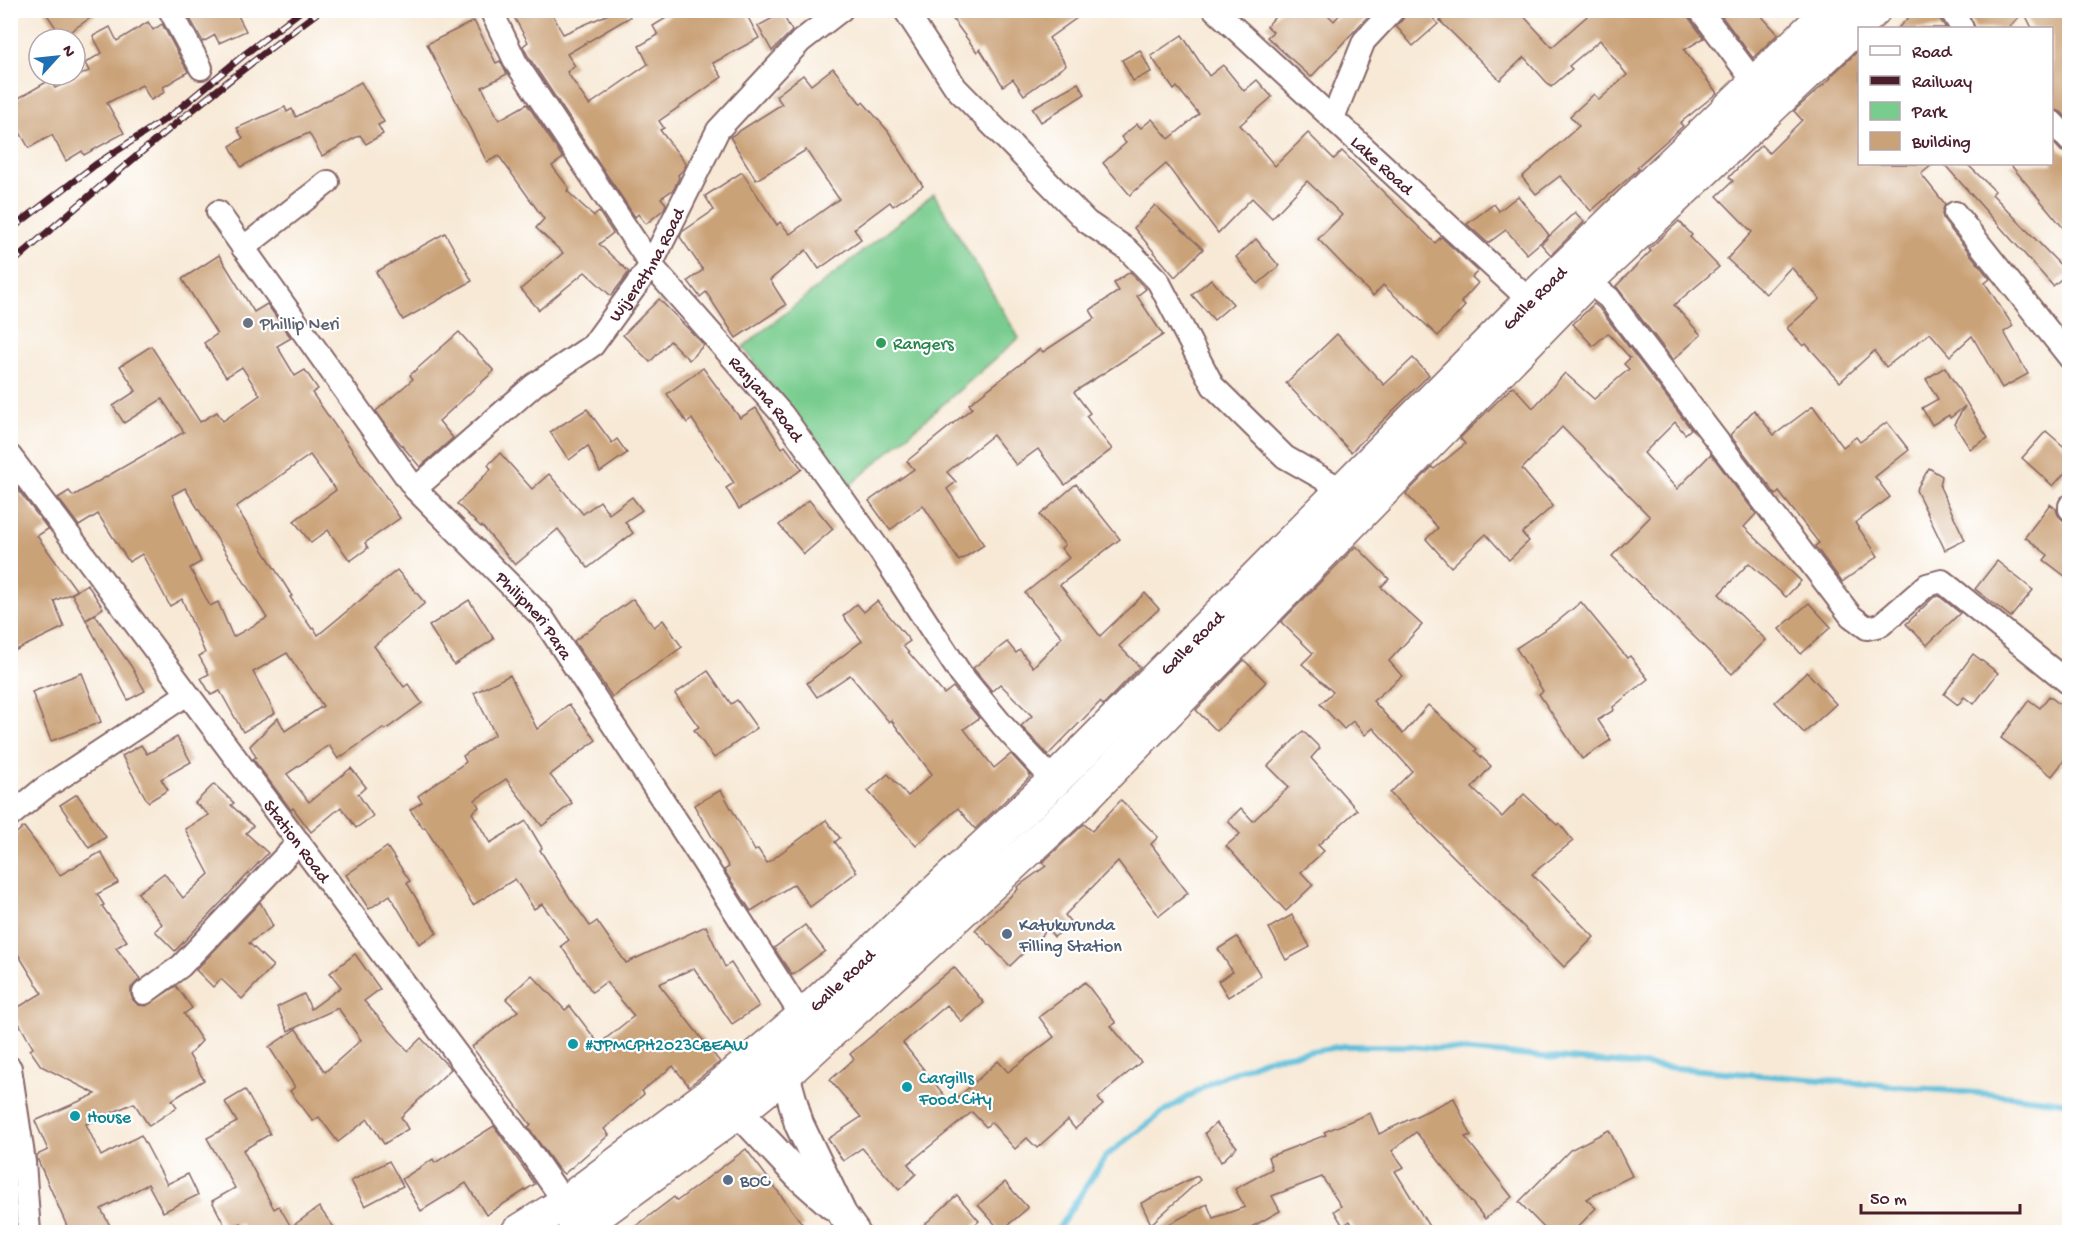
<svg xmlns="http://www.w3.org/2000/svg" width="2080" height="1243" viewBox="0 0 2080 1243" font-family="'Gochi Hand',sans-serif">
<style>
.green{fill:#78cc8e;stroke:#61765c;stroke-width:1.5}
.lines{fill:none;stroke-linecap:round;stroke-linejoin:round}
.stream{stroke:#5bbdd9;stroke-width:6}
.building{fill:#caa278;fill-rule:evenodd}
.minor-casing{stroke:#876667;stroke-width:26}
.major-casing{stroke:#876667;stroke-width:32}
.highway-casing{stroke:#876667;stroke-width:36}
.minor{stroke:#fff;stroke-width:22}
.major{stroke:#fff;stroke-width:28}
.highway{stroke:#fff;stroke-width:33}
.rail-casing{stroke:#4a1f2b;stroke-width:7}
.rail{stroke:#fff;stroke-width:4.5;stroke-dasharray:14;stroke-linecap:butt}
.worship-dot{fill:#6b7280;stroke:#fff;stroke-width:2}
.leisure-dot{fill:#2e9e5b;stroke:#fff;stroke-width:2}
.service-dot{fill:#5c6f8a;stroke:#fff;stroke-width:2}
.culture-dot{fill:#0f9aa8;stroke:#fff;stroke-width:2}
.labels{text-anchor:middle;stroke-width:4.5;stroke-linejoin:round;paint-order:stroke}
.street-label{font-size:18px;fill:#4a1f2b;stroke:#fff}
.worship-label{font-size:18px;fill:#5b616d;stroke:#fff;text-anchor:start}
.leisure-label{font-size:18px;fill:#27864d;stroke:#fff;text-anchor:start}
.service-label{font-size:18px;fill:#4e5e75;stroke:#fff;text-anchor:start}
.culture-label{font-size:18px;fill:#0d838f;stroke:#fff;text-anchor:start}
</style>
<rect width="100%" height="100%" fill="#fff"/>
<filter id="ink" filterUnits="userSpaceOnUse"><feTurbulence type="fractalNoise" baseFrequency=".0167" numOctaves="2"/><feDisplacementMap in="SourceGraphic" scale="12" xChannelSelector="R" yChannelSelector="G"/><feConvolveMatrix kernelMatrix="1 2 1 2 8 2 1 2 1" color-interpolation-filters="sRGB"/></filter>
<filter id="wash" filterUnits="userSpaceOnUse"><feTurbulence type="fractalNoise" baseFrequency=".008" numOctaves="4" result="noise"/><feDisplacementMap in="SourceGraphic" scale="24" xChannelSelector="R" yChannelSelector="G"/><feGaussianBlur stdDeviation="1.35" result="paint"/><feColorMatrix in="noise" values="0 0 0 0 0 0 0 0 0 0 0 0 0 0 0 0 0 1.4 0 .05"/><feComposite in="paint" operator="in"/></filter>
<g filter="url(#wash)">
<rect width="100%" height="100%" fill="#f7e9d6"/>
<polygon class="green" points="934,194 1019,338 846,489 743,347"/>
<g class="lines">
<polyline class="stream" points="1056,1232 1106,1156 1159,1115 1215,1080 1269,1058 1344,1046 1410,1046 2013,1096 2070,1103"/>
</g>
<g id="blocks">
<g class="building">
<polygon points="44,10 102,10 62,37"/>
<polygon points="235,10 246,31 219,43 215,35 203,42 186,11"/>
<polygon points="510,10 550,10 563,34 618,10 626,10 630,17 567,54 575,66 567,72 589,105 648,64 639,46 658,35 653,26 679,10 744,10 759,38 713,63 722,77 659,121 664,128 660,130 686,164 683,170 678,175 679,177 674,189 661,198 666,204 664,209 646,224 638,214 635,217 528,56 523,46 528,42"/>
<polygon points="946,10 1088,10 1049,38 1066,65 1024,95 1013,79 1003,86 980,49 977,52"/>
<polygon points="1281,10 1323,10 1334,21 1344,10 1374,10 1311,77 1267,37 1273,32 1267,26"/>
<polygon points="1406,10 1426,10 1438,24 1413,46 1396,26 1403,19"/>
<polygon points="1450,10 1518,10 1552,47 1594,10 1687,10 1689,18 1704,38 1684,50 1717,93 1680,123 1683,126 1637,167 1639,169 1591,211 1560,176 1536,194 1522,177 1579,126 1570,116 1594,94 1599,100 1627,75 1600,40 1569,66 1572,69 1551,87 1524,57 1500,80 1440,21"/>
<polygon points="1717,10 1756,10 1778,34 1753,58"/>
<polygon points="1916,10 1934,10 1946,28 1898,28"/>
<polygon points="1967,10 2070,10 2070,121 2061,112 2052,109 2052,28 2032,28 2024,12 2008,28 1975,28"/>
<polygon points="782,13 792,31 772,51 758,26"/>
<polygon points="474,21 496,63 500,61 507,74 482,87 499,120 527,104 563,158 552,166 569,188 567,191 594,216 599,212 613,233 599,244 629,272 611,296 585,272 539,310 521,289 563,253 536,228 544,219 499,156 487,162 427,44"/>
<polygon points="148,22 153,30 162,24 188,72 163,87 165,92 151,100 142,85 107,103 124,133 84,155 82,151 66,161 52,135 29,148 10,115 10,103 50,80 55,88 89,71 85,63 102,53 93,36 110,27 117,41"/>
<polygon points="1182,35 1209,76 1223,65 1244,91 1257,80 1272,97 1240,125 1275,166 1308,133 1334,159 1342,151 1435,243 1441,237 1478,271 1472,277 1478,283 1461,302 1465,306 1438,336 1383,285 1373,296 1318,239 1342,215 1307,181 1272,218 1252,198 1218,233 1166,164 1130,195 1103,163 1126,143 1121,137 1137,124 1141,128 1152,119 1169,139 1199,114 1177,87 1174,90 1151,56"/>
<polygon points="1860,49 1860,164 1933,164 1921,174 1945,204 1942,214 1944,221 1990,279 1985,283 2013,326 2004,332 2028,374 2002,388 1972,336 1950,356 1930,333 1886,367 1874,351 1840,382 1806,344 1803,346 1787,328 1820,299 1791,267 1766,294 1727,259 1752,232 1717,196 1733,181 1729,177 1761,145 1769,153 1802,120 1794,111 1831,78 1830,77"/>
<polygon points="1140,50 1151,72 1133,81 1122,60"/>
<polygon points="833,68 861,104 863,102 888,131 923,186 893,206 890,202 854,229 861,239 819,269 806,250 770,280 786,305 736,338 706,292 700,297 688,281 703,270 680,237 682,232 714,210 705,196 742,172 777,225 780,222 790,234 839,199 806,150 756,180 730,137 782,104 776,96 803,75 811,85"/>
<polygon points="361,82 384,122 378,125 383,134 366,144 360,135 322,156 309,133 275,148 241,167 230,146 243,138 237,128 285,107 287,112 292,109 296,117"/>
<polygon points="1078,83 1085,94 1041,122 1032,108"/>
<polygon points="2052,141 2061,151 2070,154 2070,236 2010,164 2052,164"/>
<polygon points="1944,164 1967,164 1995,191 1992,194 2068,273 2053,286"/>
<polygon points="1518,196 1549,235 1527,254 1506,230 1488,243 1467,224 1494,204 1499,211"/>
<polygon points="1155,205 1203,249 1175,277 1134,228"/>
<polygon points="1575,212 1584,222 1551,255 1541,244"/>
<polygon points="1679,221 1692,235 1690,237 1719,267 1674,305 1701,335 1673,360 1616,286 1651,251 1649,249"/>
<polygon points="445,233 472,281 403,320 376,272"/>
<polygon points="1256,239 1279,266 1258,284 1236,257"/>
<path d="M219,255L254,312L267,304L291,338L277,346L295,376L305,370L318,389L312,393L400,518L365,543L368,548L350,561L328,530L311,543L294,521L336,490L310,455L236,507L292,596L290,597L312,629L314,628L318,635L397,570L425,603L374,646L404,687L408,684L422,703L385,730L383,728L338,759L329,745L287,774L309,802L351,768L366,787L358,794L373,816L356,828L341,807L311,832L293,808L291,810L253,759L256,757L250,746L278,718L285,731L323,706L287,653L253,672L275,713L243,732L220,691L211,695L201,678L209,674L199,656L205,653L182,599L170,606L142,554L129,562L98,514L79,526L58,498L69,491L73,496L184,432L162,399L124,423L113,406L136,391L120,366L151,346L200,422L217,412L223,421L260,395L242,367L226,377L204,343L217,334L182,279ZM185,488L267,618L233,637L218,602L210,606L190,568L201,562L172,495Z"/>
<polygon points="1130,272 1146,289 1137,296 1163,335 1074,392 1090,413 1086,416 1112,449 1065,485 1038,449 1016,465 993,435 947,472 956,482 947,489 984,545 959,561 923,505 890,530 869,501 914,469 907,461 972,408 969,404 1040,349 1043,352 1095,318 1090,310 1119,291 1114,283"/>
<polygon points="1211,279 1233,304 1214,320 1192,295"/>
<polygon points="659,299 704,345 689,360 670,341 650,362 623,335"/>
<polygon points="1594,304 1599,308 1691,429 1685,434 1675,422 1644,453 1677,489 1711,454 1756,514 1744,527 1801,581 1786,597 1749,563 1719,594 1766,640 1732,674 1612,556 1650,517 1562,427 1522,469 1553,506 1522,533 1529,541 1509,560 1486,534 1451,567 1426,539 1438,528 1406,494 1432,467 1434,469 1465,444 1460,438 1513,386 1533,408 1565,373 1594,399 1629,369 1624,364 1630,358 1608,333 1593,346 1573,324"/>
<polygon points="459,332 494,371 439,421 453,438 420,467 394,436 376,411 413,379 410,375"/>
<polygon points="1337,334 1384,385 1413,358 1429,375 1351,452 1286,383"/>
<polygon points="1945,367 1988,438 1970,449 1954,424 1965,406 1950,418 1949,415 1932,425 1922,408 1938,399 1926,379"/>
<polygon points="703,368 740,418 756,408 782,448 785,446 802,469 781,484 739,509 726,488 734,483 692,419 687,423 667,394"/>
<polygon points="1813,406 1843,447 1856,437 1860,442 1887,422 1909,450 1875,477 1890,497 1855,523 1878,556 1842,582 1815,546 1819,543 1779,492 1776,495 1730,435 1754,410 1774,435"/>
<polygon points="587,409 612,443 617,439 627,453 600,472 588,446 569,460 550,432"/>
<polygon points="2046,431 2070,452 2070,467 2053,486 2022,458"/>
<polygon points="500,453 532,489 549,474 583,514 600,501 609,514 632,497 642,510 625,522 633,533 588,568 558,529 515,565 482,526 481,527 457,504 491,469 488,465"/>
<polygon points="1929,468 1942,476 1940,487 1965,540 1945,550 1916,490"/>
<polygon points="10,479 48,529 37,536 77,591 54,601 64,627 10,653"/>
<polygon points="1076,484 1120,539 1060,585 1100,636 1145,593 1159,609 1119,646 1140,667 1103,705 1100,702 1048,755 1021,726 1032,716 1000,684 992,691 973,668 1007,642 1016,653 1020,650 1033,667 1062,637 1025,593 1069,558 1061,548 1065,545 1040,515"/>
<polygon points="809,500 833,529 804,554 779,525"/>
<polygon points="2050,504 2056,509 2058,515 2063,520 2070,522 2070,580 2044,560 2048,555 2025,537"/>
<polygon points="1356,546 1389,579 1381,587 1422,625 1389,661 1402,676 1373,701 1403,734 1428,705 1477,749 1475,751 1491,766 1472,788 1502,817 1524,794 1557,825 1559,823 1573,841 1532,874 1594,937 1564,967 1390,793 1412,771 1373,728 1365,735 1353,721 1344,729 1320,704 1333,692 1302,664 1313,653 1281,622"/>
<polygon points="1997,561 2033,590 2011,617 1975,589"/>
<polygon points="87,584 103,608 86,620 72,594"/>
<polygon points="1939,596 1960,613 1927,645 1906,624 1934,597"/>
<polygon points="633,599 654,627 663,620 682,647 612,697 574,641"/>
<polygon points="469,600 494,639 454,665 429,626"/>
<polygon points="877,601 910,641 903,646 944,694 953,687 979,718 964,729 994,768 1011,754 1031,776 975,829 958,808 916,846 868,791 888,774 908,796 932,774 891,720 889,722 850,675 817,697 807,683 862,641 843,616 857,604 864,612"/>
<polygon points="1581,602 1627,658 1630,656 1648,679 1613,707 1614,710 1598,720 1611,740 1582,759 1539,694 1543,691 1516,648 1558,621"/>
<polygon points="1809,603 1831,627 1801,654 1779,629"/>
<polygon points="95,615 131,666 145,691 128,700 86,620"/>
<polygon points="1973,654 1998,673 1974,704 1964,697 1958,705 1944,694"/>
<polygon points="1244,660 1266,682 1217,731 1196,710"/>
<polygon points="708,671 731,704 737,700 757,728 714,758 694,730 699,727 675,694"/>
<polygon points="1807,672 1836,704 1804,733 1775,702"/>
<polygon points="82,673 101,722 51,741 32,692"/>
<polygon points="510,675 537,729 569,704 596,740 550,775 572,803 542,826 506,779 475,800 479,807 472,813 490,843 526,821 542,848 540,850 570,898 590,926 597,921 626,963 706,926 725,967 731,963 759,1006 732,1024 694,968 659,984 720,1062 689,1086 673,1066 642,1091 644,1094 604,1129 609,1135 564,1174 558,1169 528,1127 531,1125 472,1047 518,1011 506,999 532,975 565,1010 570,1006 599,1044 634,1016 606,982 592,992 561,946 569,940 542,904 534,909 515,879 473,905 425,827 423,828 410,810 422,802 418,796 466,762 463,756 495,734 474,693"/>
<polygon points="2049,696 2070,712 2070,753 2052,776 2001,738 2029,700 2040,708"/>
<polygon points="1303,731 1320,748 1311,758 1357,810 1318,845 1324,851 1301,872 1313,885 1286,911 1226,846 1240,834 1228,821 1241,808 1253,821 1289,787 1268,766"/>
<polygon points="177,737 191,762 161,779 168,790 148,802 122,756 141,745 147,754"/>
<polygon points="214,784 234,803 231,805 253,826 246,833 268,853 175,951 155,931 162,924 138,893 164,873 183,898 209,874 185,829 209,815 195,803"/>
<polygon points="721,790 755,851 758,849 767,863 826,820 840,838 835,842 857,872 810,907 794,884 751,911 724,870 729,867 694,805"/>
<polygon points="77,794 106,837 89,848 60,805"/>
<polygon points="1121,800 1158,837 1151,844 1188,893 1159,916 1118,861 1065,915 1072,924 1054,937 1048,929 1010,966 975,930 1018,889 1017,887 1046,866 1042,863 1084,824 1092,831"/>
<polygon points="24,827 60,875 101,852 118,883 97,894 104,905 102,906 127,941 116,948 140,979 131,988 131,995 133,1000 138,1005 146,1006 176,986 192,1008 184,1014 202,1041 189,1055 204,1080 172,1100 177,1107 149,1126 134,1103 86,1124 101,1156 141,1135 167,1184 188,1174 198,1195 163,1212 148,1184 101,1209 114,1233 70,1233 37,1158 37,1155 48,1150 35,1121 96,1094 41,1066 30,1050 33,1048 12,1011 42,993 10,941 10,838"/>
<polygon points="387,847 410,881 407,883 437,933 419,944 390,895 369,909 346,875"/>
<polygon points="260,902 273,926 249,943 273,966 242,999 221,979 213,987 196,970"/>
<polygon points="1292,915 1310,947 1286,960 1269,928"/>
<polygon points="805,925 825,951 792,975 774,948"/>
<polygon points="1237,937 1261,976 1228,997 1218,981 1233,972 1218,949"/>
<polygon points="355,954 380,989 364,1001 408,1051 421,1038 451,1069 401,1117 408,1129 384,1144 368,1119 338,1142 319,1117 313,1121 290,1091 295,1087 269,1047 296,1029 325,1072 361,1040 338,1008 288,1031 277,1007 304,994 311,1009 341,987 330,973"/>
<polygon points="954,967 984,1003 962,1022 947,1005 903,1043 951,1104 998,1061 1008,1072 1054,1037 1039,1017 1085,982 1116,1023 1111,1026 1141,1062 1098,1098 1103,1105 1075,1129 1068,1120 1037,1148 1027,1138 1015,1149 991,1122 986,1127 972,1112 908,1164 916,1174 899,1190 862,1148 843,1161 828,1139 861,1117 830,1080 854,1059 850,1054"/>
<polygon points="245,1090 270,1134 243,1150 274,1209 279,1206 291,1227 319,1207 338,1233 247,1233 241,1223 227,1230 212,1201 235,1188 207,1138 237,1122 225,1102"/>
<polygon points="1454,1098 1471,1135 1465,1137 1512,1197 1485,1219 1416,1132 1392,1151 1404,1167 1395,1171 1433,1233 1357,1233 1350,1221 1343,1226 1334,1211 1341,1206 1322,1177 1272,1196 1280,1211 1241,1233 1152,1233 1207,1204 1213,1218 1245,1207 1235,1189 1272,1169 1268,1157 1326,1135 1324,1132 1370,1113 1379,1134"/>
<polygon points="1216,1123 1237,1147 1221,1162 1205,1133"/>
<polygon points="494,1126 535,1184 486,1215 466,1183 421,1211 402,1179 433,1159 435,1163"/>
<polygon points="1609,1130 1632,1176 1586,1199 1596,1208 1572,1233 1549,1233 1519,1202 1570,1150"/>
<polygon points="746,1149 804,1226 795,1233 627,1233 674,1197 677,1201"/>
<polygon points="389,1161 403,1186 365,1206 351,1181"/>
<polygon points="1197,1176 1200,1180 1151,1224 1141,1203"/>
<polygon points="1005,1182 1028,1208 1001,1231 978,1205"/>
<polygon points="957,1195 979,1221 966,1233 915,1233"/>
</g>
</g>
</g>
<g filter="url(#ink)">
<use href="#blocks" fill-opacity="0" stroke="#876667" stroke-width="1.5"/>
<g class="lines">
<defs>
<g id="minor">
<polyline points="170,10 201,68"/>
<path id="s1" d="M491,10L516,63L651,265L782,414L880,551L962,676L1003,726L1054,781"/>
<polyline points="905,10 956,88 1087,222 1127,249 1158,281 1213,386 1285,457 1343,490"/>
<path id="s2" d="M1215,10L1540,310"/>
<polyline points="1700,10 1755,83"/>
<polyline points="1951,10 1962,28"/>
<polyline points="1333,118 1364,41 1393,10"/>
<polyline points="2052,122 2070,141"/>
<path id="s3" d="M218,212L415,489L542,617L697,852L810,1029"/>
<polyline points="1955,213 2070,358"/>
<polyline points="243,248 328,182"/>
<polyline points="1587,281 1609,298 1625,320 1851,616 1867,628 1881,625 1927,585 1942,581 2070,684"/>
<path id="s4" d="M10,456L527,1148L572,1213"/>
<path id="s5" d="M415,489L534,385L593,345L651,265L718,130L801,41L841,10"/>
<polyline points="2070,506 2070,509"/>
<polyline points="10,816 43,789 187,694"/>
<polyline points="144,993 181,966 299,842"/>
<polyline points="10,1068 24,1162 29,1232"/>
</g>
<g id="major">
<polyline points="771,1057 785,1074 799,1124 842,1214 855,1232"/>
<polyline points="723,1095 798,1175 832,1205"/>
</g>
<g id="highway">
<path id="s6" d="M518,1232L566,1202L717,1089L802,1017L1054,781L1530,301L1830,10"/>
<polyline points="574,1232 738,1112 785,1074 1076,806 1587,281 1874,10"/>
</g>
</defs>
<use href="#minor" class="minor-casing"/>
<use href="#major" class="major-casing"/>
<use href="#highway" class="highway-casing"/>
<use href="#minor" class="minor"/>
<use href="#major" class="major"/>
<use href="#highway" class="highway"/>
<defs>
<g id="rail">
<polyline points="10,230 95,165 173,114 245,54 302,10"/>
<path d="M10,265C111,176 213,90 321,10"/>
</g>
</defs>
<use href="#rail" class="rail-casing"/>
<use href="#rail" class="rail"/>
</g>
</g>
<circle class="worship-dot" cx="248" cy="323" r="6"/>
<circle class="leisure-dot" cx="881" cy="343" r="6"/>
<g class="service-dot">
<circle cx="1007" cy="934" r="6"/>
<circle cx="728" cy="1180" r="6"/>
</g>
<g class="culture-dot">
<circle cx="573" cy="1044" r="6"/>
<circle cx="907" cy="1087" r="6"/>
<circle cx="75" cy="1116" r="6"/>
</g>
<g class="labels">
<g class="street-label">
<text dy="6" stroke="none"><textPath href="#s2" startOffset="228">Lake Road</textPath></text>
<text dy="6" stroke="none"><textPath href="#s5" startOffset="326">Wijerathna Road</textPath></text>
<text dy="6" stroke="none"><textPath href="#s6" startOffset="1383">Galle Road</textPath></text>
<text dy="6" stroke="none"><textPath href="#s1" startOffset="478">Ranjana Road</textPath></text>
<text dy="6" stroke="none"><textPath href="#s3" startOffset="514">Philipneri Para</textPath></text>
<text dy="6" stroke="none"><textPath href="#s6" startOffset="897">Galle Road</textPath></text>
<text dy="6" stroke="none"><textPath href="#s4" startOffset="480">Station Road</textPath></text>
<text dy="6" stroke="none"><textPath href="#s6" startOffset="411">Galle Road</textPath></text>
</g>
<g class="worship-label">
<text x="260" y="329">Phillip Neri</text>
</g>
<g class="leisure-label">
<text x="893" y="349">Rangers</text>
</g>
<g class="service-label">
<text x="1019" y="930">Katukurunda<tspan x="1019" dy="21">Filling Station</tspan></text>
<text x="740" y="1186">BOC</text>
</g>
<g class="culture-label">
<text x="585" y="1050">#JPMCPH2023CBEAW</text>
<text x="919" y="1083">Cargills<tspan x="919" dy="21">Food City</tspan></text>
<text x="87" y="1122">House</text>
</g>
</g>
<rect width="2080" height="1243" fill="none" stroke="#fff" stroke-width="36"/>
<rect x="1858" y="27" width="195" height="138" fill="#ffffff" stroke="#b7a5aa" stroke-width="1.5"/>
<rect x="1870" y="46" width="30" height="9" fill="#ffffff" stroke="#b7a5aa" stroke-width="1.5"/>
<text x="1912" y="57" font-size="18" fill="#4a1f2b">Road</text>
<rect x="1870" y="76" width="30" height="9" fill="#4a1f2b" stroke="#b7a5aa" stroke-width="1.5"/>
<text x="1912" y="87" font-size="18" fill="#4a1f2b">Railway</text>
<rect x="1870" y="102" width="30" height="18" fill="#78cc8e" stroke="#b7a5aa" stroke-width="1.5"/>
<text x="1912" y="117" font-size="18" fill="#4a1f2b">Park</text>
<rect x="1870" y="132" width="30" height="18" fill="#caa278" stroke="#b7a5aa" stroke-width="1.5"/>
<text x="1912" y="147" font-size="18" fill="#4a1f2b">Building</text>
<g transform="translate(57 57) rotate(63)"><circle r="28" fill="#ffffff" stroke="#b7a5aa" stroke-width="1.5"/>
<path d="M0-4.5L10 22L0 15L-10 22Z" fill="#1f6fb2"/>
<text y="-9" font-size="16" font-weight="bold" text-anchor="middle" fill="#4a1f2b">N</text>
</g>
<path d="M1861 1204v9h159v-9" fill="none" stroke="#4a1f2b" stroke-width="3"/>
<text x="1870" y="1204" font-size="18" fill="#4a1f2b" stroke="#ffffff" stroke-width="4.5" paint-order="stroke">50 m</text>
</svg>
